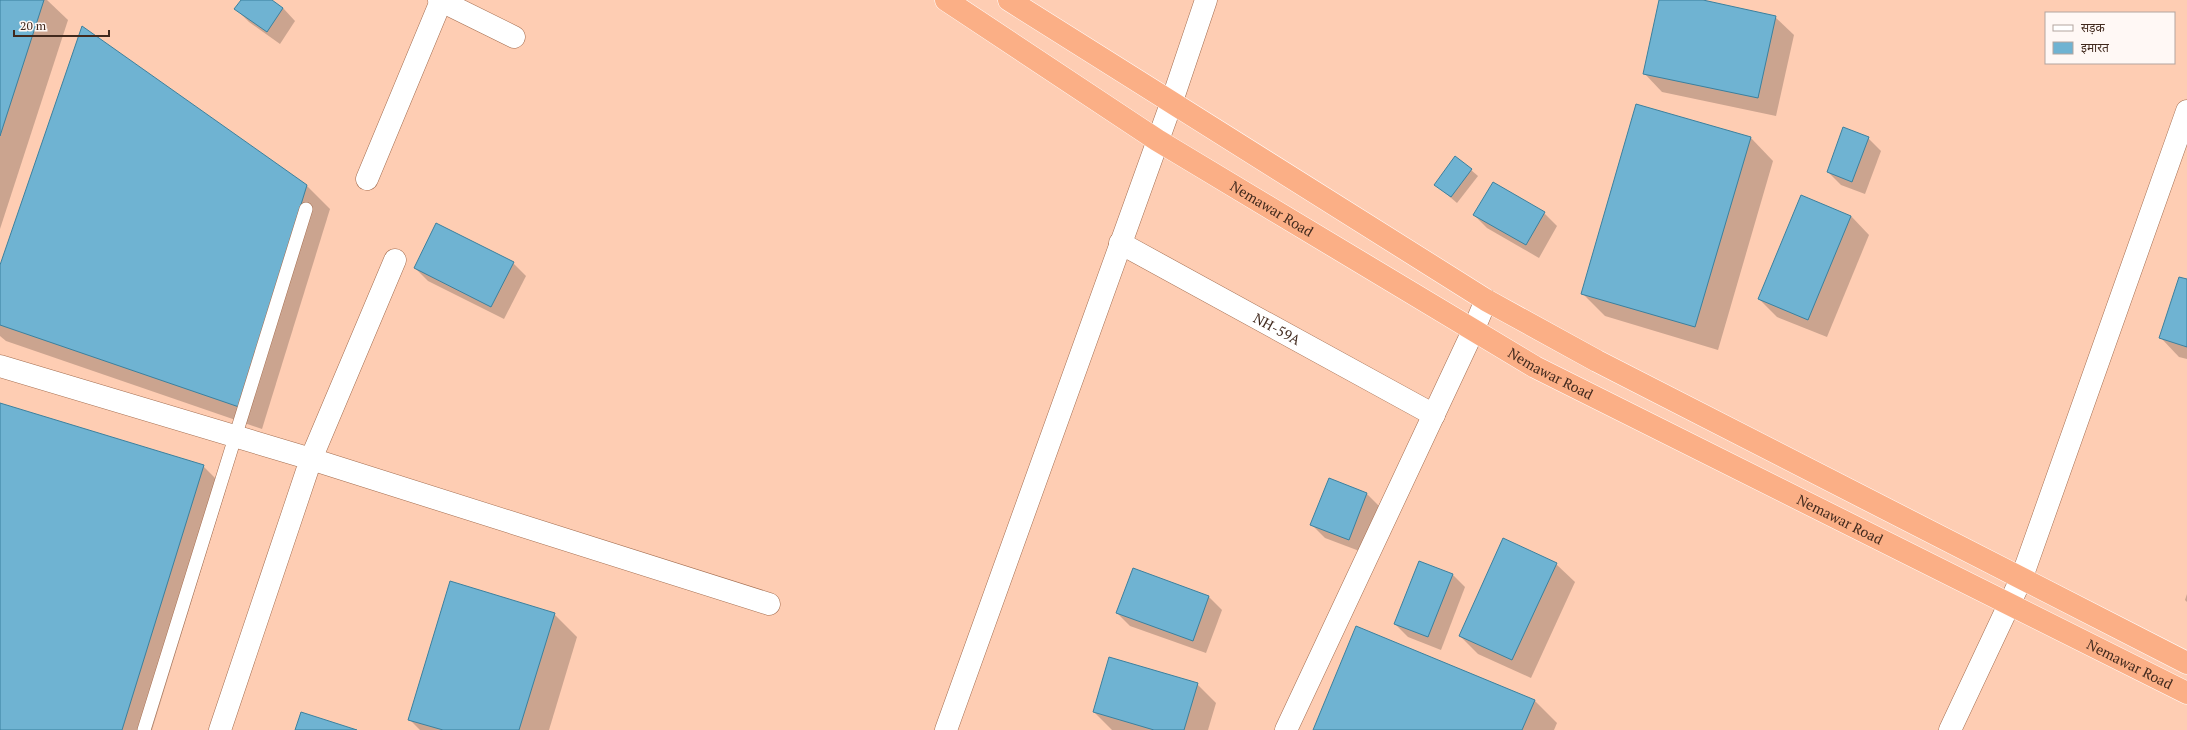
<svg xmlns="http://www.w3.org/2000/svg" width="2187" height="730" viewBox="0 0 2187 730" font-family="'PT Serif','Noto Sans Devanagari',serif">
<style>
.shadow{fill:#0003}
.building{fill:#6fb3d2;stroke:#3b809e}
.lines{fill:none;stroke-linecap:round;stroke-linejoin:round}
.service-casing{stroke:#a36c4e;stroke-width:14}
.minor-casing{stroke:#a36c4e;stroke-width:23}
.trunk-casing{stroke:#fff;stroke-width:23}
.service{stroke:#fff;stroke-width:13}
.minor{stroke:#fff;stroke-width:22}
.trunk{stroke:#fbaf86;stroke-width:22}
.labels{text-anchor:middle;stroke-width:4;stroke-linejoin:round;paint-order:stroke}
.street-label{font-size:14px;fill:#41291d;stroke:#fff8f5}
</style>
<rect width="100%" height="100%" fill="#fecdb3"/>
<g class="shadow">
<polygon points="0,0 47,0 68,20 0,229"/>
<polygon points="242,0 270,0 283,8 295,21 280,44 249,22 236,9"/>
<polygon points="1660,0 1699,0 1775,17 1794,35 1776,116 1662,92 1644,73"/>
<polygon points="83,28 307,186 330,209 262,429 6,341 0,336 0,268"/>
<polygon points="1751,138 1773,161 1718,350 1605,316 1582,293"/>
<polygon points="1868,138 1881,151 1865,194 1841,185 1828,172"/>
<polygon points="1471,170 1478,176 1457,203 1435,184"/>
<polygon points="1544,213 1557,226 1539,258 1487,228 1474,215"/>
<polygon points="1851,216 1869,235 1827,337 1777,317 1759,299"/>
<polygon points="513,263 526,276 504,319 428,281 415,268"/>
<polygon points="2187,281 2187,359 2179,357 2161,338"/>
<polygon points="0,404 203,466 226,489 152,730 0,730"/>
<polygon points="1367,494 1380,507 1362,552 1325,538 1312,525"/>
<polygon points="1556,564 1575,582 1531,678 1478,654 1460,636"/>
<polygon points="1133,570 1209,597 1222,610 1206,653 1130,626 1117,613"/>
<polygon points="1452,574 1465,587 1441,650 1408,637 1395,624"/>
<polygon points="2187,594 2187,602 2185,600"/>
<polygon points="554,614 577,637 549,730 420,730 409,719"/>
<polygon points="1197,684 1216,703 1208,730 1112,730 1094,712"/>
<polygon points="1534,700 1557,723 1554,730 1314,730"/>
</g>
<g class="building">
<polygon points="0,0 44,0 0,136"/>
<polygon points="241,0 272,0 283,8 267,32 234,9"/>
<polygon points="1659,0 1703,0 1776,16 1758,98 1643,74"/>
<polygon points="82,26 307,185 239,407 0,325 0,265"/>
<polygon points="1636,104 1751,137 1695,327 1581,294"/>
<polygon points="1843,127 1869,137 1852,182 1827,172"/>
<polygon points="1455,156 1472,169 1451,197 1434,185"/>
<polygon points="1493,182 1545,212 1526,245 1473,215"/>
<polygon points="1801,195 1851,216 1808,320 1758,299"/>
<polygon points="436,223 514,262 491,307 414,268"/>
<polygon points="2179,277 2187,279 2187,347 2159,338"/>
<polygon points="0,403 204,465 122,730 0,730"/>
<polygon points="1329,478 1367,493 1349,540 1310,525"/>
<polygon points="1503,538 1557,563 1512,660 1459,636"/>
<polygon points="1419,561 1453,574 1428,637 1394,624"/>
<polygon points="1133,568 1209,596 1193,641 1116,613"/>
<polygon points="450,581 555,613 519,730 443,730 408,720"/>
<polygon points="1356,626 1535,700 1522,730 1313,730"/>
<polygon points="1109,657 1198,683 1184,730 1154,730 1093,712"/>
<polygon points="301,712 357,730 295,730"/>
</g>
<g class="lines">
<defs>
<polyline id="service" points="144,730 306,209"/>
<g id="minor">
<polyline points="439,0 514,37"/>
<polyline points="367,179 441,1"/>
<path id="s1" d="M1120,243L1434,415"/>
<polyline points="395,260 311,459 769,604"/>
<polyline points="0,366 311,459 220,730"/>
<polyline points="946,730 1171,104 1206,0"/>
<polyline points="1286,730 1473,331 1486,300"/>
<polyline points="1950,730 2022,577 2187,111"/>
</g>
<g id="trunk">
<path id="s2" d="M946,0L1157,140L1535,367L2187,693"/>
<polyline points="1009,0 1486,300 1597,361 2187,663"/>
</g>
</defs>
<use href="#service" class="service-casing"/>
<use href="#minor" class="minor-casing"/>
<use href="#trunk" class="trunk-casing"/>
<use href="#service" class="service"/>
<use href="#minor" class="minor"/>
<use href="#trunk" class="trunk"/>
</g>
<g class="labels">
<g class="street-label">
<text dy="5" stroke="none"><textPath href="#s2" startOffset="387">Nemawar Road</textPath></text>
<text dy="5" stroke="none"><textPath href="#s1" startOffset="179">NH-59A</textPath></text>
<text dy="5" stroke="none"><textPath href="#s2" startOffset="711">Nemawar Road</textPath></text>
<text dy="5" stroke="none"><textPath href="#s2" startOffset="1035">Nemawar Road</textPath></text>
<text dy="5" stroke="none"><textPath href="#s2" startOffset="1359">Nemawar Road</textPath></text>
</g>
</g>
<rect x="2045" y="12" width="130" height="52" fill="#fff8f5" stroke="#b3a59f"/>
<rect x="2053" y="25" width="20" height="6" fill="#ffffff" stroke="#b3a59f"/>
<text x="2081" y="32" font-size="12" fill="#41291d">सड़क</text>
<rect x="2053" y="42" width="20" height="12" fill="#6fb3d2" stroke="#b3a59f"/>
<text x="2081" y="52" font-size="12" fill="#41291d">इमारत</text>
<path d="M14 30v6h95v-6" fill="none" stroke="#41291d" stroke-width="2"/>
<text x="20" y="30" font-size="12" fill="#41291d" stroke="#fff8f5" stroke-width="3" paint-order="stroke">20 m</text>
</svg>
